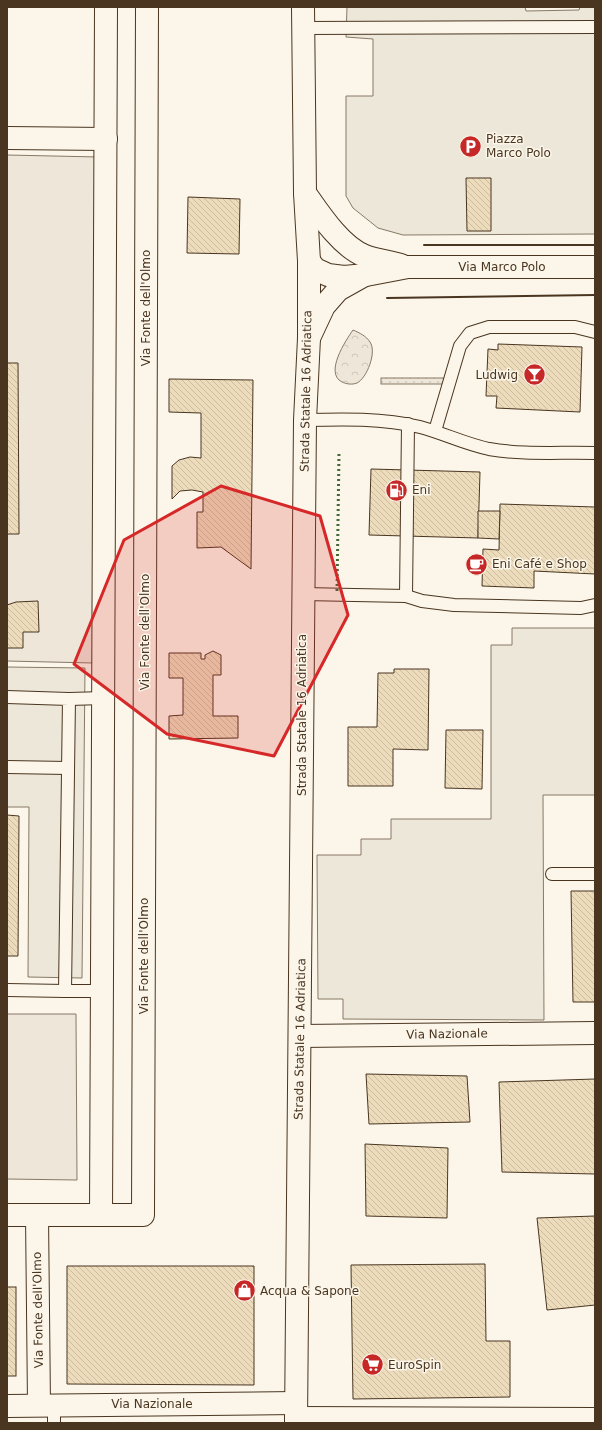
<svg xmlns="http://www.w3.org/2000/svg" width="602" height="1430" viewBox="0 0 602 1430" font-family="'DejaVu Sans',sans-serif">
<style>
.grass{fill:url(#grass-dots);stroke:#887966}
.forest{fill:url(#forest-crowns);stroke:#887966}
.pitch{fill:#ede6d9;stroke:#887966}
.parking{fill:#ede7d9;stroke:#887966}
.building{fill:url(#building-back-hatch);stroke:#4a3520}
.lines{fill:none;stroke-linecap:round;stroke-linejoin:round}
.lane-casing{stroke:#4a3520;stroke-width:14}
.street-casing{stroke:#4a3520;stroke-width:24}
.primary-casing{stroke:#4a3520;stroke-width:24}
.lane{stroke:#fbf6e9;stroke-width:12}
.street{stroke:#fbf6e9;stroke-width:22}
.primary{stroke:#fbf6e9;stroke-width:22}
.hedge{stroke:#436837;stroke-width:3;stroke-dasharray:2 3;stroke-linecap:butt}
.wall{stroke:#4a3520;stroke-width:2}
.marked{fill:#d62828;fill-opacity:0.2;stroke:#d62828;stroke-width:3;stroke-linejoin:round}
.labels{text-anchor:middle;stroke-width:3;stroke-linejoin:round;paint-order:stroke}
.poi-label{font-size:12px;fill:#4a3520;stroke:#fbf6e9;text-anchor:start}
.street-label{font-size:12px;fill:#4a3520;stroke:#fbf6e9}
</style>
<defs>
<pattern id="grass-dots" width="8" height="8" patternUnits="userSpaceOnUse"><rect width="8" height="8" fill="#ede6d9"/><path d="M2 2h.1M6 6h.1" fill="none" stroke="#cdc6ba" stroke-width="1.8" stroke-linecap="round"/></pattern>
<pattern id="forest-crowns" width="20" height="18" patternUnits="userSpaceOnUse"><rect width="20" height="18" fill="#ede6d9"/><path d="M2 6a3 3 0 1 1 6 0M12 15a3 3 0 1 1 6 0" fill="none" stroke="#cdc6ba"/></pattern>
<pattern id="building-back-hatch" width="6" height="6" patternUnits="userSpaceOnUse"><rect width="6" height="6" fill="#ecdcbc"/><path d="M-1 5l2 2M0 0l6 6M5-1l2 2" fill="none" stroke="#ccbda1"/></pattern>
</defs>
<rect width="100%" height="100%" fill="#fbf6e9"/>
<rect class="grass" x="381" y="378" width="66" height="6"/>
<path class="forest" d="M353,330C360,333 366,336 370,342C377,352 367,378 357,383C352,385 346,384 342,382C324,373 346,340 353,330Z"/>
<g class="pitch">
<polygon points="7,155 99,157 93,663 7,661"/>
<polygon points="7,1014 76,1014 77,1180 7,1179"/>
</g>
<g class="parking">
<polygon points="347,7 525,7 526,11 579,10 580,7 595,7 595,234 403,235 378,228 353,208 346,196 346,96 373,96 373,39 346,37"/>
<polygon points="512,628 595,628 595,795 543,795 544,1020 343,1019 343,999 318,999 317,855 361,855 361,839 391,839 391,819 491,819 491,645 512,645"/>
<polygon points="7,667 85,668 82,978 28,977 29,807 7,807"/>
</g>
<g class="building">
<polygon points="466,178 491,178 491,231 467,231"/>
<polygon points="188,197 240,199 239,254 187,253"/>
<polygon points="498,344 582,347 580,412 496,408 497,396 486,396 488,349 498,350"/>
<polygon points="7,363 18,363 19,534 7,534"/>
<polygon points="169,379 253,380 251,569 221,547 197,548 197,512 203,512 203,492 192,490 180,491 172,499 172,466 179,460 190,457 201,458 201,413 169,412"/>
<polygon points="371,469 480,472 478,538 369,535"/>
<polygon points="500,504 595,507 595,574 534,571 534,588 482,586 483,549 499,550"/>
<polygon points="478,511 500,511 499,539 478,538"/>
<polygon points="38,601 39,632 23,632 23,648 7,648 7,605 16,602"/>
<polygon points="213,651 221,655 221,675 213,675 213,716 238,716 238,738 169,739 169,716 183,715 183,678 169,678 169,653 201,653 201,659 205,659 205,655"/>
<polygon points="394,669 429,669 428,750 393,749 393,786 348,786 348,727 377,727 378,673 394,673"/>
<polygon points="446,730 483,730 482,789 445,788"/>
<polygon points="7,815 19,816 18,956 7,956"/>
<polygon points="571,891 595,891 595,1002 573,1002"/>
<polygon points="366,1074 467,1076 470,1122 369,1124"/>
<polygon points="595,1079 595,1174 502,1172 499,1082"/>
<polygon points="365,1144 448,1148 447,1218 366,1216"/>
<polygon points="595,1216 595,1305 547,1310 537,1218"/>
<polygon points="485,1264 486,1341 510,1341 510,1397 353,1399 351,1265"/>
<polygon points="67,1266 254,1266 254,1385 67,1384"/>
<rect x="7" y="1287" width="9" height="89"/>
</g>
<g class="lines">
<defs>
<g id="lane">
<polyline points="304,28 595,27"/>
<path d="M305,420C342,419 383,418 420,427C443,433 465,444 489,449C523,455 560,452 595,453"/>
<polyline points="435,431 460,346 470,333 489,327 575,327 595,332"/>
<polyline points="303,594 406,596 422,601 454,605 581,608 595,605"/>
<polyline points="406,596 408,424"/>
<polyline points="7,697 69,699 65,991 102,991"/>
<polyline points="69,699 104,698"/>
<polyline points="7,767 68,768"/>
<polyline points="552,874 595,874"/>
<polyline points="7,990 65,991"/>
<polyline points="54,1423 54,1405"/>
</g>
<g id="street">
<polyline points="7,138 106,139"/>
<path d="M305,193C319,213 341,247 365,256C376,260 390,262 401,265"/>
<polyline points="309,261 315,269 328,275 344,277 366,275 408,267 595,267"/>
<polyline points="309,338 324,306 338,290 363,276"/>
<polyline points="300,1036 595,1033"/>
<polyline points="7,1215 143,1215 147,7"/>
<polyline points="37,1215 39,1405"/>
<polyline points="101,1215 106,7"/>
<polyline points="7,1406 296,1403"/>
<polyline points="296,1418 595,1419"/>
</g>
<polyline id="primary" points="296,1423 305,420 309,338 309,261 305,193 303,7"/>
</defs>
<use href="#lane" class="lane-casing"/>
<use href="#street" class="street-casing"/>
<use href="#primary" class="primary-casing"/>
<use href="#lane" class="lane"/>
<use href="#street" class="street"/>
<use href="#primary" class="primary"/>
<polyline class="hedge" points="337,591 339,452"/>
<g class="wall">
<polyline points="424,245 595,245"/>
<polyline points="387,298 595,295"/>
</g>
</g>
<path class="marked" d="M221,486L320,516L348,615L274,756L167,734L74,664L124,540Z"/>
<defs>
<symbol id="parking-disc" viewBox="-11 -11 22 22"><circle r="9.5" fill="#c62828" stroke="#fbf6e9"/><path d="M-3.5-5.5H1a3.5 3.5 0 0 1 0 7H-1V5.5H-3.5ZM-1-3.4V-.6H.8a1.4 1.4 0 0 0 0-2.8Z" fill="#fff"/></symbol>
<symbol id="bar-disc" viewBox="-11 -11 22 22"><circle r="9.5" fill="#c62828" stroke="#fbf6e9"/><path d="M-6-5H6L.8 .8V4.5H3.5V6h-7V4.5H-.8V.8Z" fill="#fff"/></symbol>
<symbol id="fuel-disc" viewBox="-11 -11 22 22"><circle r="9.5" fill="#c62828" stroke="#fbf6e9"/><path d="M-5.5-6h7V0h2V4h1.3V-2.5L3-4.5l.8-.8L6-3V5H2.5V1h-1V6h-7ZM-4.2-4.7v3.2H.2V-4.7Z" fill="#fff"/></symbol>
<symbol id="cafe-disc" viewBox="-11 -11 22 22"><circle r="9.5" fill="#c62828" stroke="#fbf6e9"/><path d="M-5.5-4.5H6V0H3Q3 3.5 0 3.5H-2.5Q-5.5 3.5-5.5 0ZM3-3.2v2h1.7v-2ZM-6 4.5H4V6H-6Z" fill="#fff"/></symbol>
<symbol id="shop-disc" viewBox="-11 -11 22 22"><circle r="9.5" fill="#c62828" stroke="#fbf6e9"/><path d="M-5-2.5h2.3a2.7 3.5 0 0 1 5.4 0H5L5.5 6h-11ZM-1.5-2.5h3a1.5 2.3 0 0 0-3 0Z" fill="#fff"/></symbol>
<symbol id="supermarket-disc" viewBox="-11 -11 22 22"><circle r="9.5" fill="#c62828" stroke="#fbf6e9"/><path d="M-6-5.5h2.5l.6 2H6L4.5 2H-2.5L-4.4-4H-6ZM-1.5 3.2a1.3 1.3 0 1 0 .1 0ZM3 3.2a1.3 1.3 0 1 0 .1 0Z" fill="#fff"/></symbol>
</defs>
<g fill-rule="evenodd">
<use href="#parking-disc" x="458" y="134" width="25" height="25"/>
<use href="#bar-disc" x="522" y="362" width="25" height="25"/>
<use href="#fuel-disc" x="384" y="478" width="25" height="25"/>
<use href="#cafe-disc" x="464" y="552" width="25" height="25"/>
<use href="#shop-disc" x="232" y="1278" width="25" height="25"/>
<use href="#supermarket-disc" x="360" y="1352" width="25" height="25"/>
</g>
<g class="labels">
<g class="poi-label">
<text x="486" y="143">Piazza<tspan x="486" dy="14">Marco Polo</tspan></text>
<text x="518" y="379" text-anchor="end">Ludwig</text>
<text x="412" y="494">Eni</text>
<text x="492" y="568">Eni Café e Shop</text>
<text x="260" y="1295">Acqua &amp; Sapone</text>
<text x="388" y="1369">EuroSpin</text>
</g>
<g class="street-label">
<text x="502" y="271">Via Marco Polo</text>
<text transform="translate(146 308) rotate(-90)" y="4">Via Fonte dell'Olmo</text>
<text transform="translate(306 391) rotate(-89)" y="4">Strada Statale 16 Adriatica</text>
<text transform="translate(145 632) rotate(-90)" y="4">Via Fonte dell'Olmo</text>
<text transform="translate(302 715) rotate(-90)" y="4">Strada Statale 16 Adriatica</text>
<text transform="translate(144 956) rotate(-90)" y="4">Via Fonte dell'Olmo</text>
<text transform="translate(447 1034) rotate(-1)" y="4">Via Nazionale</text>
<text transform="translate(300 1039) rotate(-89)" y="4">Strada Statale 16 Adriatica</text>
<text transform="translate(38 1310) rotate(-91)" y="4">Via Fonte dell'Olmo</text>
<text x="152" y="1408">Via Nazionale</text>
</g>
</g>
<rect width="602" height="1430" fill="none" stroke="#4a3520" stroke-width="16"/>
</svg>
